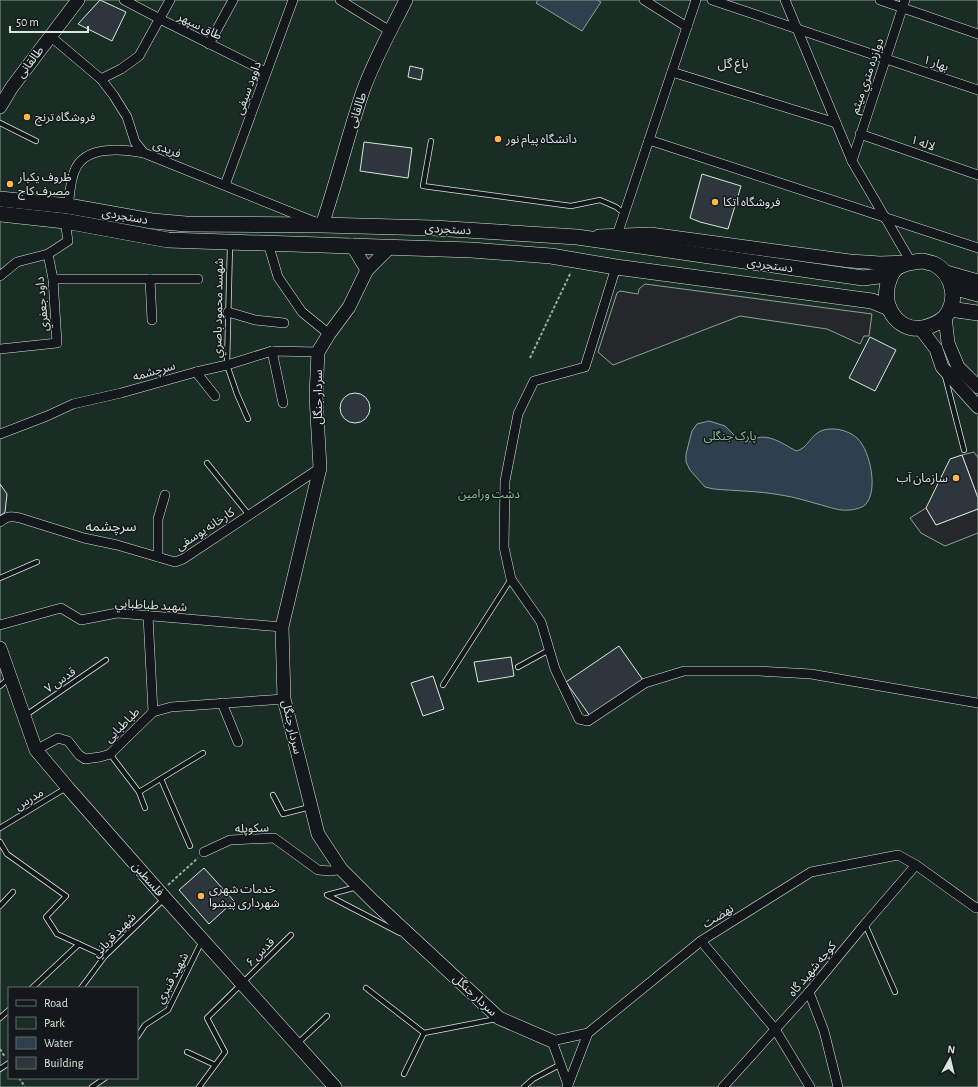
<svg xmlns="http://www.w3.org/2000/svg" width="978" height="1087" viewBox="0 0 978 1087" font-family="'Alegreya Sans','Noto Sans Arabic',sans-serif">
<style>
.green{fill:#1a2d24;stroke:#939e99;fill-rule:evenodd}
.parking{fill:#24282b;stroke:#939e99}
.water{fill:#2f3f4d;stroke:#939e99}
.building{fill:#2c363c;stroke:#d8e6dc}
.lines{fill:none;stroke-linecap:round;stroke-linejoin:round}
.lane-casing{stroke:#d8e6dc;stroke-width:6}
.street-casing{stroke:#d8e6dc;stroke-width:10}
.secondary-casing{stroke:#d8e6dc;stroke-width:14}
.primary-casing{stroke:#d8e6dc;stroke-width:16}
.path{stroke:#9da8a2;stroke-width:2;stroke-dasharray:3 2;stroke-linecap:butt}
.lane{stroke:#14181c;stroke-width:4.5}
.street{stroke:#14181c;stroke-width:9}
.secondary{stroke:#14181c;stroke-width:13}
.primary{stroke:#14181c;stroke-width:15}
.poi-dot{fill:#ffb74d;stroke:#14181c;stroke-width:1.5}
.labels{text-anchor:middle;stroke-width:3;stroke-linejoin:round;paint-order:stroke}
.street-label{font-size:12px;fill:#d8e6dc;stroke:#14181c}
.poi-label{font-size:12px;fill:#d8e6dc;stroke:#14181c;text-anchor:start}
.park-label{font-size:12px;fill:#8ac095;stroke:#14181c}
.neighbourhood-label{font-size:13px;fill:#d8e6dc;stroke:#14181c}
.quarter-label{font-size:14px;fill:#d8e6dc;stroke:#14181c}
</style>
<rect width="100%" height="100%" fill="#14181c"/>
<path class="green" d="M0,0H978V1087H0ZM9,988H137V1078H9Z"/>
<g class="parking">
<polygon points="645,284 872,314 869,336 864,336 860,344 827,329 740,316 613,365 598,352 617,293 620,291 638,294 639,289"/>
<polygon points="974,452 978,458 978,498 962,455"/>
<polygon points="926,508 936,525 978,509 978,533 945,546 921,533 910,518"/>
</g>
<g class="water">
<polygon points="538,0 597,0 601,2 582,31 536,3"/>
<path d="M709,421L725,426L740,441L749,442C764,430 782,443 796,451C811,448 810,428 833,429C842,429 852,433 858,439C870,451 879,491 865,505C862,508 853,510 848,510C841,511 832,508 825,506C810,502 795,497 781,495C759,491 736,491 714,489L705,487L690,470L686,462V454L692,431L697,424Z"/>
</g>
<g class="building">
<polygon points="100,0 126,12 112,41 78,24"/>
<polygon points="410,66 423,69 421,80 408,77"/>
<polygon points="364,142 412,148 408,178 360,171"/>
<polygon points="702,174 741,186 728,229 700,222 690,218"/>
<polygon points="870,337 896,350 875,391 849,378"/>
<circle cx="355" cy="408" r="15"/>
<polygon points="962,455 978,498 978,509 936,525 926,508 950,459"/>
<polygon points="0,484 7,494 5,512 0,516"/>
<polygon points="619,646 643,680 590,716 566,682"/>
<polygon points="511,657 514,676 478,682 474,662"/>
<polygon points="433,676 444,709 423,716 411,683"/>
<polygon points="204,868 234,901 209,924 179,890"/>
</g>
<g class="lines">
<defs>
<g id="lane">
<polyline points="0,123 36,141"/>
<polyline points="431,141 423,186 571,206 600,200 616,207 625,214"/>
<polyline points="230,245 227,365 237,394 248,419"/>
<polyline points="945,376 964,450"/>
<polyline points="207,463 249,515"/>
<polyline points="0,578 37,562"/>
<polyline points="518,667 549,650"/>
<polyline points="443,685 511,579"/>
<polyline points="0,686 9,678"/>
<polyline points="26,715 106,660"/>
<polyline points="110,754 139,792 145,808"/>
<polyline points="161,779 190,846"/>
<polyline points="139,792 203,753"/>
<polyline points="273,795 283,814 310,807"/>
<polyline points="0,828 66,788"/>
<polyline points="0,842 7,854 66,896 46,917 57,934 105,956"/>
<polyline points="357,887 327,895 400,933"/>
<polyline points="0,906 13,892"/>
<polyline points="865,924 895,992"/>
<polyline points="32,988 79,944"/>
<polyline points="81,988 105,956 164,899"/>
<polyline points="366,988 424,1033 496,1019"/>
<polyline points="0,1018 9,1010"/>
<polyline points="137,1037 145,1025 168,1010 202,941"/>
<polyline points="298,1043 327,1016"/>
<polyline points="187,1052 215,1065"/>
<polyline points="0,1069 9,1063"/>
<polyline points="404,1074 424,1033"/>
<polyline points="92,1087 105,1078"/>
<polyline points="199,1087 225,1052 207,1018 291,935"/>
<polyline points="524,1087 533,1079 561,1064"/>
</g>
<g id="street">
<polyline points="124,0 160,19 266,72"/>
<polyline points="340,0 390,31"/>
<polyline points="644,0 687,27"/>
<polyline points="712,0 978,90"/>
<polyline points="785,0 852,161 911,262"/>
<polyline points="880,0 978,34"/>
<polyline points="50,36 101,79 114,96 127,117 135,142 144,153 315,222"/>
<polyline points="209,44 233,0"/>
<polyline points="672,72 836,123"/>
<polyline points="101,79 121,69 139,56 170,0"/>
<polyline points="860,134 978,175"/>
<polyline points="649,140 978,248"/>
<polyline points="852,161 905,0"/>
<polyline points="225,185 293,0"/>
<path d="M68,206C70,194 70,181 75,170C85,145 123,149 144,153"/>
<polyline points="617,235 696,0"/>
<polyline points="268,243 278,277 302,312 329,334"/>
<polyline points="616,267 585,367 534,381 518,414 505,481 504,547 511,579 541,622 555,669 579,719 588,721 645,683 684,671 759,671 811,674 978,703"/>
<polyline points="0,276 17,262 48,254 68,241 65,221"/>
<polyline points="53,279 198,279"/>
<polyline points="150,279 152,320"/>
<polyline points="228,312 255,320 284,323"/>
<polyline points="0,349 57,343 53,279 48,254"/>
<polyline points="272,351 283,403"/>
<polyline points="196,372 215,396"/>
<polyline points="0,434 47,416 73,404 121,393 196,372 227,365 272,351 318,352"/>
<path d="M0,522C7,516 10,516 20,518L84,538L117,545L175,562L183,559L320,468"/>
<polyline points="158,557 158,519 165,495"/>
<polyline points="148,616 153,712"/>
<polyline points="0,625 61,608 81,620 117,613 282,627"/>
<polyline points="222,703 238,742"/>
<polyline points="36,750 58,738 68,741 79,755 85,759 100,757 110,754 153,712 171,707 284,699"/>
<polyline points="204,852 230,840 274,838 318,870 331,871 341,869"/>
<polyline points="701,941 775,1029 810,1087"/>
<polyline points="809,992 824,1031 838,1087"/>
<polyline points="568,1085 588,1033"/>
<polyline points="567,1087 568,1085 552,1041 588,1033 701,941 811,872 898,855 916,865 976,908 978,907"/>
<polyline points="723,1087 809,992 865,924 916,865"/>
</g>
<g id="secondary">
<polyline points="0,107 12,87 78,0"/>
<path d="M322,225C337,181 348,135 363,91C374,60 391,30 406,0"/>
<polyline points="599,236 650,234 850,261 880,263 909,262"/>
<polyline points="352,245 367,270 390,247"/>
<polyline points="367,270 349,307 329,334 318,352 316,396 320,468 282,627 284,699 318,834 341,869 374,902 499,1018 552,1041"/>
<polyline points="943,271 978,281"/>
<polyline points="945,316 948,343 958,367 978,387"/>
<polyline points="920,328 936,349 942,367 978,407"/>
<polyline points="0,648 36,750 68,788 165,898 335,1087"/>
</g>
<g id="primary">
<polyline points="0,199 68,206 152,221 186,224 322,225 434,228 577,237 863,278 879,276 894,271"/>
<polyline points="0,214 65,221 168,240 471,250 551,256 616,267 872,301 889,308"/>
<path d="M923,261C927,262 931,263 934,264C953,274 959,300 945,317C939,323 931,326 923,328C895,332 879,302 890,278C891,276 892,272 894,270C902,263 913,262 923,261Z"/>
<polyline points="952,287 978,294"/>
<polyline points="950,309 978,313"/>
</g>
</defs>
<use href="#lane" class="lane-casing"/>
<use href="#street" class="street-casing"/>
<use href="#secondary" class="secondary-casing"/>
<use href="#primary" class="primary-casing"/>
<g class="path">
<polyline points="530,358 571,272"/>
<polyline points="168,885 198,858"/>
<polyline points="0,1049 5,1057"/>
<polyline points="19,1078 25,1087"/>
</g>
<use href="#lane" class="lane"/>
<use href="#street" class="street"/>
<use href="#secondary" class="secondary"/>
<use href="#primary" class="primary"/>
</g>
<g class="poi-dot">
<circle cx="27" cy="117" r="4"/>
<circle cx="498" cy="139" r="4"/>
<circle cx="10" cy="184" r="4"/>
<circle cx="715" cy="202" r="4"/>
<circle cx="956" cy="478" r="4"/>
<circle cx="201" cy="896" r="4"/>
</g>
<g class="labels">
<g class="street-label">
<text transform="translate(200 26) rotate(26)" y="4">طاق سپهر</text>
<text transform="translate(30 62) rotate(-53)" y="4">طالقانی</text>
<text transform="translate(936 63) rotate(19)" y="4">بهار ۱</text>
<text transform="translate(867 76) rotate(-71)" y="4">دوازده متري میثم</text>
<text transform="translate(248 88) rotate(-70)" y="4">داوود سیفی</text>
<text transform="translate(357 110) rotate(-72)" y="4">طالقانی</text>
<text transform="translate(923 143) rotate(19)" y="4">لاله ۱</text>
<text transform="translate(167 149) rotate(22)" y="4">فریدی</text>
<text transform="translate(125 216) rotate(10)" y="4">دستجردی</text>
<text transform="translate(448 229) rotate(3)" y="4">دستجردی</text>
<text transform="translate(770 265) rotate(8)" y="4">دستجردی</text>
<text transform="translate(42 304) rotate(-95)" y="4">داود جعفري</text>
<text transform="translate(218 308) rotate(-89)" y="4">شهسد محمود باصري</text>
<text transform="translate(154 371) rotate(-16)" y="4">سرچشمه</text>
<text transform="translate(318 397) rotate(-90)" y="4">سردار جنگل</text>
<text transform="translate(205 529) rotate(-33)" y="4">کارخانه یوسفی</text>
<text transform="translate(151 605) rotate(3)" y="4">شهيد طباطبايي</text>
<text transform="translate(60 680) rotate(-35)" y="4">قدس ۷</text>
<text transform="translate(122 725) rotate(-45)" y="4">طباطبایی</text>
<text transform="translate(292 727) rotate(77)" y="4">سردار جنگل</text>
<text transform="translate(29 799) rotate(-31)" y="4">مدرس</text>
<text transform="translate(252 828) rotate(-2)" y="4">سکوپله</text>
<text transform="translate(148 879) rotate(49)" y="4">فلسطین</text>
<text transform="translate(718 916) rotate(-32)" y="4">نهضت</text>
<text transform="translate(114 935) rotate(-46)" y="4">شهيد قرباني</text>
<text transform="translate(260 952) rotate(-45)" y="4">قدس ۶</text>
<text transform="translate(812 969) rotate(-50)" y="4">کوچه شهید گاه</text>
<text transform="translate(172 978) rotate(-62)" y="4">شهيد قنبري</text>
<text transform="translate(475 995) rotate(43)" y="4">سردار جنگل</text>
</g>
<g class="poi-label">
<text x="35" y="121">فروشگاه ترنج</text>
<text x="506" y="143">دانشگاه پیام نور</text>
<text x="18" y="181">ظروف یکبار<tspan x="18" dy="14">مصرف کاج</tspan></text>
<text x="723" y="206">فروشگاه اتکا</text>
<text x="948" y="482" text-anchor="end">سازمان آب</text>
<text x="209" y="893">خدمات شهری<tspan x="209" dy="14">شهرداری پیشوا</tspan></text>
</g>
<g class="park-label">
<text x="730" y="440">پارک جنگلی</text>
<text x="489" y="498">دشت ورامین</text>
</g>
<g class="neighbourhood-label">
<text x="733" y="68">باغ گل</text>
</g>
<g class="quarter-label">
<text x="111" y="531">سرچشمه</text>
</g>
</g>
<rect x="8" y="987" width="130" height="92" fill="#14181c" stroke="#626a69"/>
<rect x="16" y="1000" width="20" height="6" fill="#14181c" stroke="#626a69"/>
<text x="44" y="1007" font-size="12" fill="#d8e6dc">Road</text>
<rect x="16" y="1017" width="20" height="12" fill="#1a2d24" stroke="#626a69"/>
<text x="44" y="1027" font-size="12" fill="#d8e6dc">Park</text>
<rect x="16" y="1037" width="20" height="12" fill="#2f3f4d" stroke="#626a69"/>
<text x="44" y="1047" font-size="12" fill="#d8e6dc">Water</text>
<rect x="16" y="1057" width="20" height="12" fill="#2c363c" stroke="#626a69"/>
<text x="44" y="1067" font-size="12" fill="#d8e6dc">Building</text>
<g transform="translate(950 1059) rotate(8)" stroke="#14181c" stroke-width="3" paint-order="stroke">
<path d="M0-3L7 15L0 10L-7 15Z" fill="#d8e6dc"/>
<text y="-6" font-size="11" font-weight="bold" text-anchor="middle" fill="#d8e6dc">N</text>
</g>
<path d="M10 26v6h78v-6" fill="none" stroke="#d8e6dc" stroke-width="2"/>
<text x="16" y="26" font-size="12" fill="#d8e6dc" stroke="#14181c" stroke-width="3" paint-order="stroke">50 m</text>
</svg>
